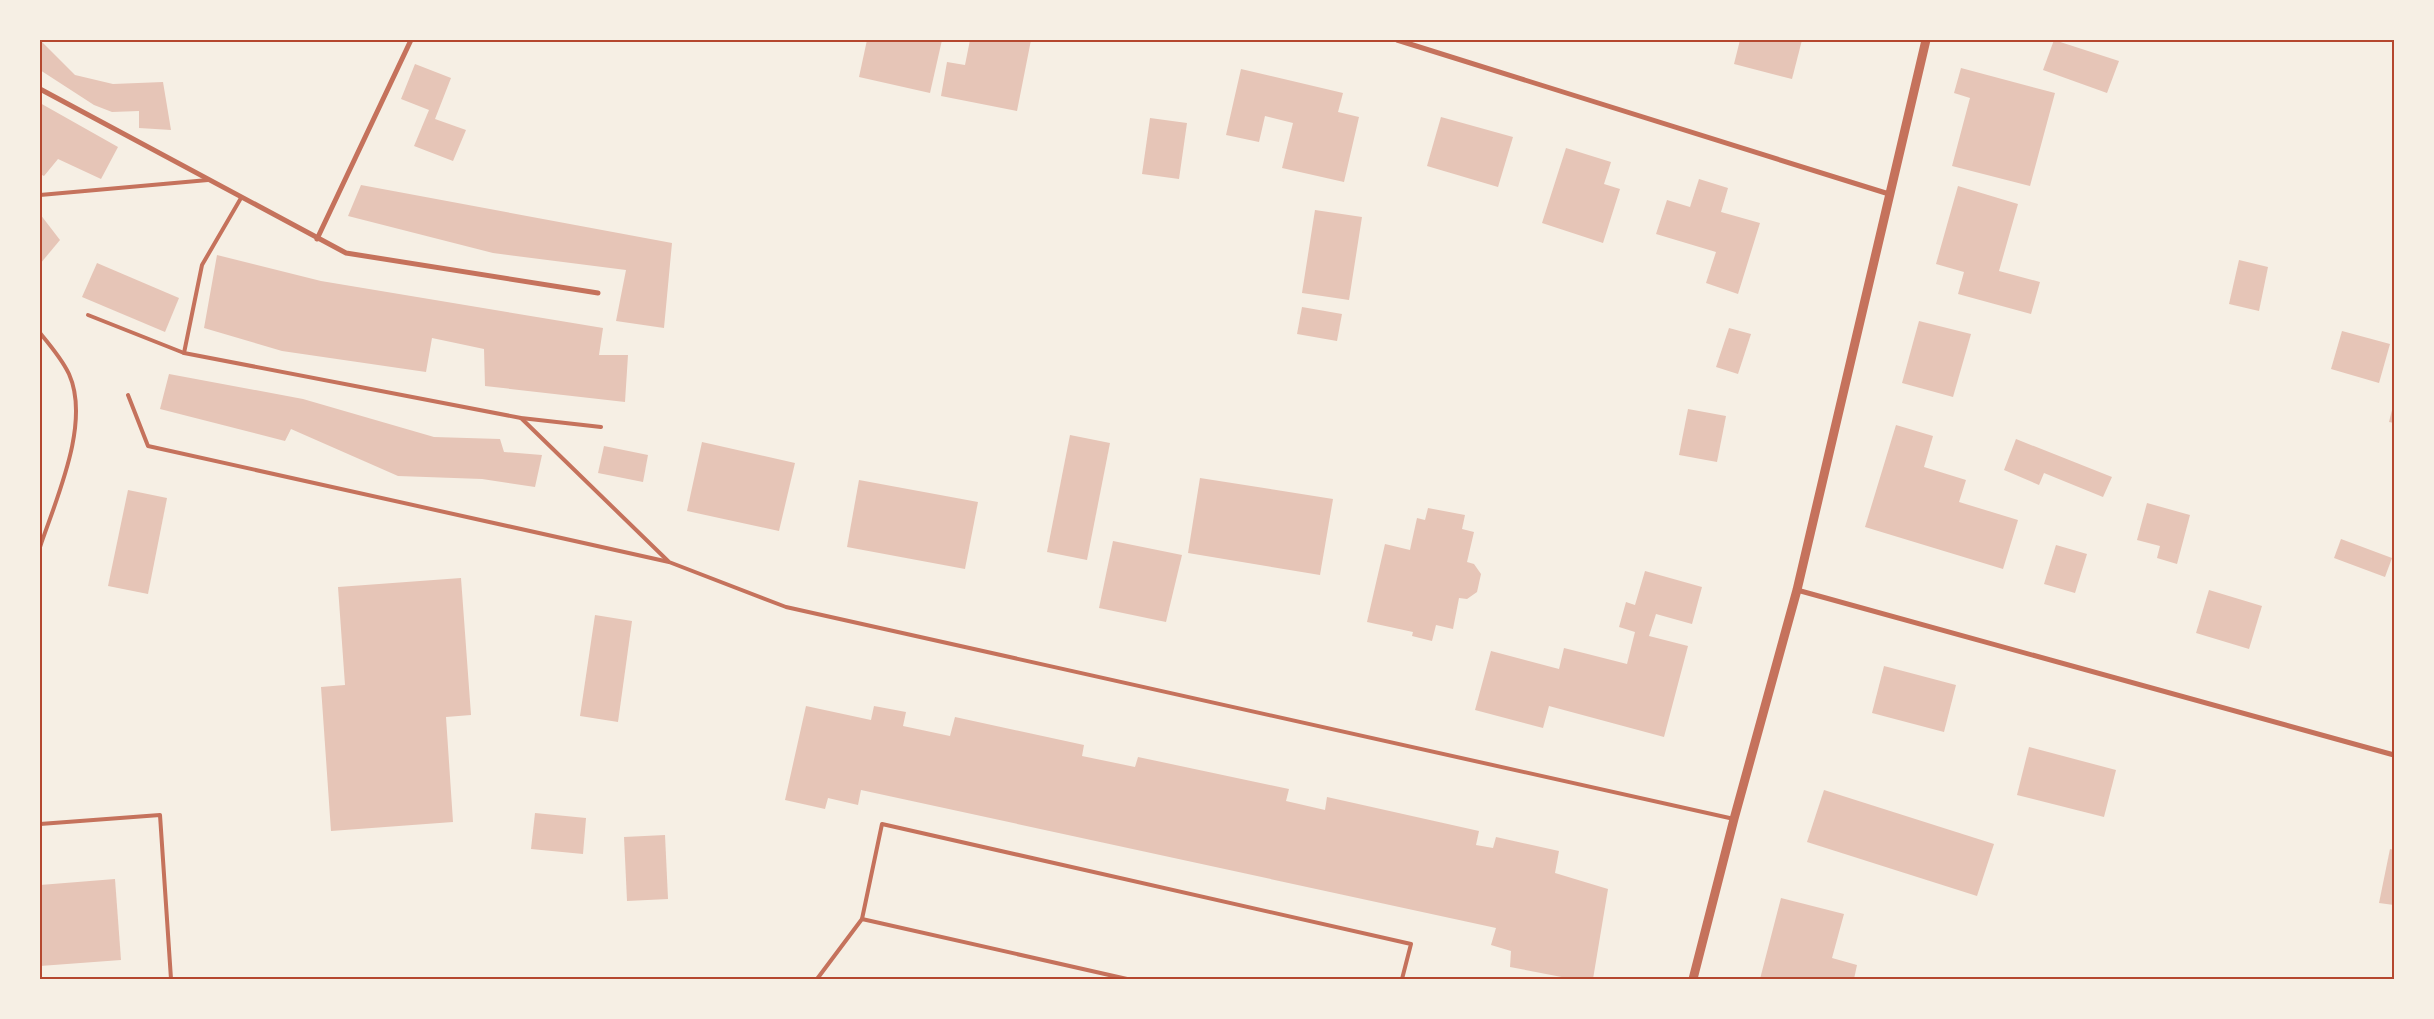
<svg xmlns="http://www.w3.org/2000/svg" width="2434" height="1019" viewBox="0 0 2434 1019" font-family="Literata,serif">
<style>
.building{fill:#e6c5b7}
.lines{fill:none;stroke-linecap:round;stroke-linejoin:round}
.service{stroke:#c5725c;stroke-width:4}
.minor{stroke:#c5725c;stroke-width:5}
.tertiary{stroke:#c5725c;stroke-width:9}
.neatline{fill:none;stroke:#b5482f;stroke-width:2}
</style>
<rect width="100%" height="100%" fill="#f6efe4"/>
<g class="building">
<polygon points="40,40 75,75 113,84 163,82 171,130 139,128 139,111 112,112 94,105 40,70"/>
<polygon points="867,40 942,40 930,93 859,77"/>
<polygon points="970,40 1031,40 1017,111 941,96 947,62 965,65"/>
<polygon points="1740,40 1802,40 1792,79 1734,64"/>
<polygon points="2054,40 2119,61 2107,93 2043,70"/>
<polygon points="415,64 451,78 435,119 466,130 453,161 414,146 429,110 401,99"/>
<polygon points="1961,68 2055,93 2030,186 1952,166 1970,98 1954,93"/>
<polygon points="1241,69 1343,93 1338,112 1359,117 1344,182 1282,168 1293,123 1265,116 1259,142 1226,135"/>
<polygon points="40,103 118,147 101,179 58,159 44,176 40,174"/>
<polygon points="1441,117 1513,137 1498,187 1427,166"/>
<polygon points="1150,118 1187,123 1179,179 1142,174"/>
<polygon points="1566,148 1611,162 1604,184 1620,189 1603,243 1542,223"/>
<polygon points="1699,179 1728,188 1721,212 1760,223 1738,294 1706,283 1716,252 1656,234 1667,200 1690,207"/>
<polygon points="361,185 672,243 664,328 616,321 626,270 493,253 348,216"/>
<polygon points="1958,186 2018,204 1999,271 2040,282 2031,314 1958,294 1964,272 1936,264"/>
<polygon points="1315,210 1362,217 1349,300 1302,293"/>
<polygon points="40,214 60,240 40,264"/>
<polygon points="217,255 321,281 603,328 599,355 628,355 625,402 485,386 484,349 432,338 426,372 282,351 204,328"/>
<polygon points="2239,260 2268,267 2259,311 2229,304"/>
<polygon points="97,263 179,298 165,332 82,297"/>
<polygon points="1302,307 1342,314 1337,341 1297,334"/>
<polygon points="1919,321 1971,334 1953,397 1902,383"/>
<polygon points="1729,328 1751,334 1738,374 1716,367"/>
<polygon points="2342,331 2390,344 2379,383 2331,369"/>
<polygon points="169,374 303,399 434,437 500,439 504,452 542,455 535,487 482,479 398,476 291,429 285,441 160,409"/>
<polygon points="2393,406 2394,406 2394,423 2389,422"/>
<polygon points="1688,409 1726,416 1717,462 1679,455"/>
<polygon points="1896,425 1933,436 1924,467 1966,480 1959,502 2018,520 2003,569 1865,527"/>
<polygon points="1070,435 1110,443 1087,560 1047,552"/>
<polygon points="2016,439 2112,477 2103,497 2044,473 2039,485 2004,470"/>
<polygon points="702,442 795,463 779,531 687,511"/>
<polygon points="604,446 648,455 643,482 598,473"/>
<polygon points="1200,478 1333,499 1320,575 1188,553"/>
<polygon points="859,480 978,502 965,569 847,547"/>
<polygon points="128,490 167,498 148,594 108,586"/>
<polygon points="2147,503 2190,515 2177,564 2157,558 2160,546 2137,540"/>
<polygon points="1428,508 1465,515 1462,529 1474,532 1467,562 1474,564 1481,574 1477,592 1467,599 1459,598 1453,629 1436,625 1432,641 1412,636 1413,632 1367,622 1385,544 1410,550 1417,518 1425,520"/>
<polygon points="2341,539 2392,558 2385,577 2334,558"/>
<polygon points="1113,541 1182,555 1166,622 1099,608"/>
<polygon points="2056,545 2087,554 2075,593 2044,584"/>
<polygon points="1645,571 1702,587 1692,624 1656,614 1649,636 1688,646 1664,737 1549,706 1543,728 1475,710 1491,651 1559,669 1564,648 1627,664 1635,632 1619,627 1626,602 1635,605"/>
<polygon points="461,578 471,715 446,717 453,822 331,831 321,687 345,685 338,587"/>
<polygon points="2209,590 2262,606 2249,649 2196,633"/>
<polygon points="595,615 632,621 618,722 580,716"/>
<polygon points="1884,666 1956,685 1944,732 1872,713"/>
<polygon points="806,706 871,720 874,706 906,712 903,726 950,736 955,717 1084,745 1082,756 1135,767 1138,757 1289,789 1286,801 1325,810 1327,797 1479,831 1476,845 1493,848 1496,837 1559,851 1555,873 1608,889 1593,979 1572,979 1510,967 1511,951 1491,945 1496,928 861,790 858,805 828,798 825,809 785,800"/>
<polygon points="2029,747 2116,770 2104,817 2017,795"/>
<polygon points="1824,790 1994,844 1977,896 1807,842"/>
<polygon points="535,813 586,818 583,854 531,849"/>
<polygon points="665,835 668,899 627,901 624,837"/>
<polygon points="2390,849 2394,850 2394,905 2379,903"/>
<polygon points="115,879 121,960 40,966 40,885"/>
<polygon points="1781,898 1844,914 1832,958 1857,965 1854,979 1760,979"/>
</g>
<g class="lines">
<g class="service">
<polyline points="40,195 208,180"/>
<polyline points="241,198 202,265 184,353 521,418 601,427"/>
<polyline points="88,315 184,353"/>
<path d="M40,333C50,345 62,359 69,374C91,423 56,499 40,547"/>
<polyline points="128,395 148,446 669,562 786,607 1734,819"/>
<polyline points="521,418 668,561"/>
<polyline points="40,824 160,815 171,979"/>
<polyline points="862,919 882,824 1411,944 1402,979"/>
<polyline points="817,979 862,919 1127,979"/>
</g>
<g class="minor">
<polyline points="1397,40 1889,194"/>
<polyline points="40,89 346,253 598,293"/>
<polyline points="317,239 411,40"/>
<polyline points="1797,590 2394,755"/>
</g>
<polyline class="tertiary" points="1693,979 1734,819 1797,590 1926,40"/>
</g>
<rect width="2434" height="1019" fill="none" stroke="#f6efe4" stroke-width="82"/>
<rect x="41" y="41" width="2352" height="937" class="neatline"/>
</svg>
